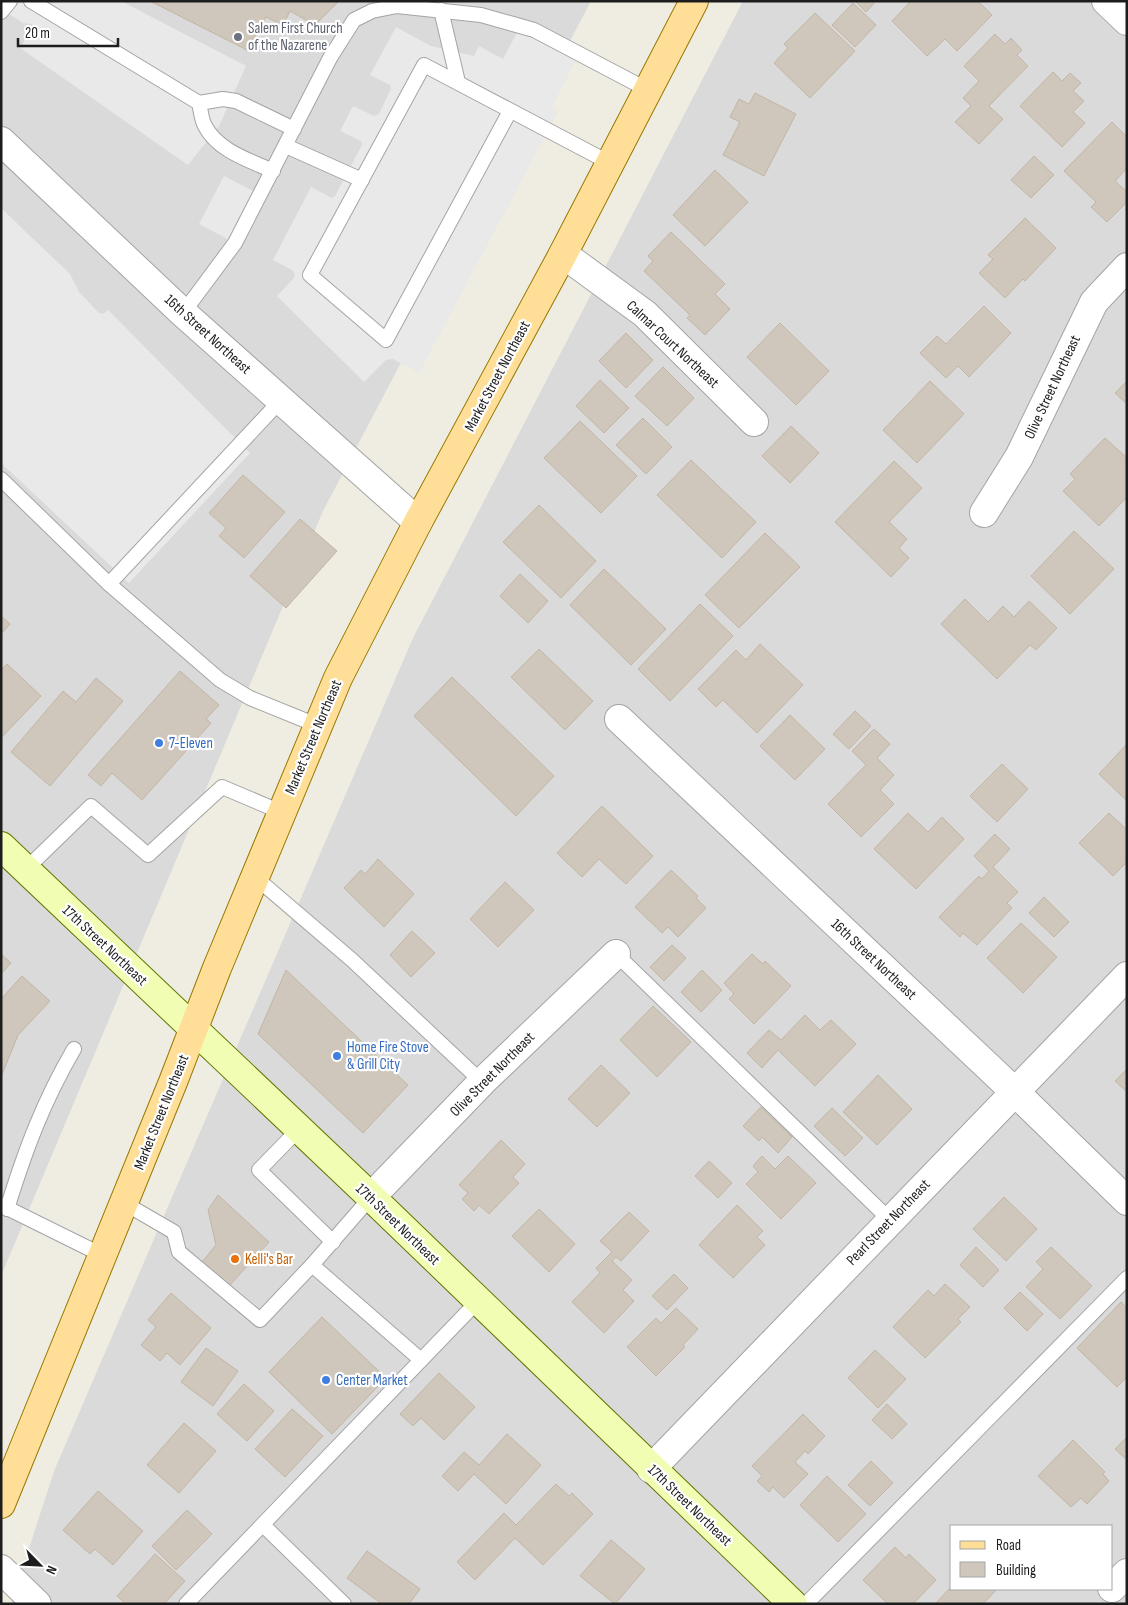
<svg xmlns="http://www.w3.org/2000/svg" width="1128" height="1605" viewBox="0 0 1128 1605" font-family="'Sofia Sans Condensed',sans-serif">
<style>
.residential{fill:#dbdada;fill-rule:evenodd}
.parking{fill:#e9e9e9}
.building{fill:#cfc7bb;stroke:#c2b5a4}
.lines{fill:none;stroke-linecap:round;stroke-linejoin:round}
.service-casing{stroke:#a4a4a4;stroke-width:16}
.minor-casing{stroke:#a4a4a4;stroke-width:30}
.secondary-casing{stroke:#5c7900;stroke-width:30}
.primary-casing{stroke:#977800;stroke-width:30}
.service{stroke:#fff;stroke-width:14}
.minor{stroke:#fff;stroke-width:28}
.secondary{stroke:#f0fdb2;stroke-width:28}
.primary{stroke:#ffdf98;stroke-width:28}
.worship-dot{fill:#6b7280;stroke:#fff;stroke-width:2}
.shop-dot{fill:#3f7fe0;stroke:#fff;stroke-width:2}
.food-dot{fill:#e8710a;stroke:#fff;stroke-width:2}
.labels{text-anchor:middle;stroke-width:4.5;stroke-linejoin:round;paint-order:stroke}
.worship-label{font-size:15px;fill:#5b616d;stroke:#fff;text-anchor:start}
.street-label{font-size:15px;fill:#1d1d1d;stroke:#fff}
.shop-label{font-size:15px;fill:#366cbe;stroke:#fff;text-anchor:start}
.food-label{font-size:15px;fill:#c56008;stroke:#fff;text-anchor:start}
</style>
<rect width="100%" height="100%" fill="#efede2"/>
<g class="residential">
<polygon points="1,1 591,1 323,511 1,1276"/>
<path d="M743,1H1127V1604H11L54,1471L413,638ZM952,1526H1112V1589H952Z"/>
</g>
<g class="parking">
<polygon points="1,1 121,1 246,66 219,126 188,165 20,48 33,27 32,24 23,23 1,9"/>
<polygon points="521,25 579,54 554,103 553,107 558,112 419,373 393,359 386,360 364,382 277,296 294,278 295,274 292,270 273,260 311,187 332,198 335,196 362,145 361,141 340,131 353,106 374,116 379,114 391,89 390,85 370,75 396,27 431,46 474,56 479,46 503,59"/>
<polygon points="224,176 261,195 235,243 199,224"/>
<polygon points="1,208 70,274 79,292 99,313 103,314 108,310 250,453 129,583 1,463"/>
</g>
<g class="building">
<polygon points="150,1 339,1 315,25 290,11 283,25 266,17 247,50"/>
<polygon points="855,1 876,1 866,12"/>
<polygon points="911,1 978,1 992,15 957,51 945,39 927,56 892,21"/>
<polygon points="853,3 876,25 855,47 832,25"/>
<polygon points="815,13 855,51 810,98 774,63 788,48 784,44"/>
<polygon points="995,34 1005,44 1011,38 1022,50 1017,55 1028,66 989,106 1003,119 979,144 955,122 971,106 963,98 979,81 964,66"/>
<polygon points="1053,72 1062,81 1070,73 1081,83 1073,91 1084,101 1073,112 1085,123 1062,147 1020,106"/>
<polygon points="755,93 796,114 764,176 723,155 740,122 730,117 739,99 749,104"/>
<polygon points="1112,122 1127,137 1127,168 1115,181 1127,192 1127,202 1107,222 1091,207 1096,202 1064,171"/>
<polygon points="1034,156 1054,175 1031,198 1011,180"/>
<polygon points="715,170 748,202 705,246 673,215"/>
<polygon points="1025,218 1056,248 1025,281 1023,279 1005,298 979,273 993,259 988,255"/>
<polygon points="671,232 725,284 715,294 730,309 705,335 687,318 690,315 644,271 653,261 648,256"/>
<polygon points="984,306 1011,333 969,377 958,366 946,378 920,353 937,336 946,344"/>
<polygon points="780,323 829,371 796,405 747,357"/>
<polygon points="626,333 653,360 626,388 599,361"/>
<polygon points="663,367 694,398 667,426 635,396"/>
<polygon points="600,380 629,408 604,433 576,406"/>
<polygon points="930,381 964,414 917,463 883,430"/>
<polygon points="1127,381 1127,404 1115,393"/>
<polygon points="643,418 672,447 646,474 616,445"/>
<polygon points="580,421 637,476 601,513 544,458"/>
<polygon points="791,426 819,453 790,483 762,456"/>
<polygon points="1105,438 1127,458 1127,497 1099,526 1063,491 1075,479 1070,474"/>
<polygon points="691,460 756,522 722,558 657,495"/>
<polygon points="894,461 922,488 889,522 907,539 899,548 909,558 891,577 835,522"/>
<polygon points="243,475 285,512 244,558 219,536 226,528 209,513"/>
<polygon points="539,505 596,561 561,598 503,542"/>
<polygon points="300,519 337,551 286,608 250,576"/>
<polygon points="1074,531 1114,569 1070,614 1031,576"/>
<polygon points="765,533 800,567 739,628 705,595"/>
<polygon points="604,569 666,629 631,665 570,605"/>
<polygon points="520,574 548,601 528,623 500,596"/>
<polygon points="965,599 988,622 1003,606 1014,617 1029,601 1057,628 1036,650 1030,645 997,679 941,624"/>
<polygon points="700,604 733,636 670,701 638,669"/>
<polygon points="1,616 10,624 1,634"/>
<polygon points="760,644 803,685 757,733 723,700 716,707 698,689 736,650 746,660"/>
<polygon points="539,649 593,701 565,730 511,677"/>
<polygon points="7,664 41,696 1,738 1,670"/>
<polygon points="180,671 219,705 206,719 211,723 142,800 112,773 101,786 88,775"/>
<polygon points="452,677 554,776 516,816 414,716"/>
<polygon points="96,678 123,701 50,786 11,752 63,691 76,702"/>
<polygon points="855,711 871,726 849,749 833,734"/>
<polygon points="790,715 825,749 795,780 760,746"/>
<polygon points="874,729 890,744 877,758 894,775 880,790 894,804 861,837 828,804 866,765 852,751"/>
<polygon points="1126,745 1127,746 1127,801 1099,774"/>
<polygon points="1002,764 1028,789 997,822 970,796"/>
<polygon points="602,806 653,856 626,884 599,859 582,877 557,853"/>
<polygon points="908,813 928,832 942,817 964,839 916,889 874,849"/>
<polygon points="1109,813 1127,830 1127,862 1113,876 1079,843"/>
<polygon points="995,834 1010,849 993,867 1018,892 1007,903 1012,908 977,945 963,933 960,937 939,917 979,876 982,879 989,871 974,856"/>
<polygon points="378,859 414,894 384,927 344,888 361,870 365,874"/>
<polygon points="671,870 698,896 696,898 706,908 678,937 668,927 662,933 635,907"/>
<polygon points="505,882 534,910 498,947 470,919"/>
<polygon points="1044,897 1069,922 1054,937 1029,913"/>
<polygon points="1021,923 1057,957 1023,993 987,958"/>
<polygon points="412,931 435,953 411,977 390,955"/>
<polygon points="672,945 686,958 664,981 650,967"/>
<polygon points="1,954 11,963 1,974"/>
<polygon points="752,954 763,964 765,961 791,986 754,1024 729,999 734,994 724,983"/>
<polygon points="286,970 408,1085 363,1133 258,1034"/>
<polygon points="702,970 722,990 701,1012 681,992"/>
<polygon points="22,976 50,1001 18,1035 1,1077 1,999"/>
<polygon points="653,1006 691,1042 657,1077 620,1040"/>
<polygon points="805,1015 820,1030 831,1020 856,1044 815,1086 778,1050 762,1068 747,1053 769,1030 781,1040"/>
<polygon points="601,1065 630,1093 597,1127 568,1099"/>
<polygon points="1127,1069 1127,1092 1115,1081"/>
<polygon points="878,1075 912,1109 877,1145 843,1112"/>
<polygon points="761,1107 792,1137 778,1153 762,1137 759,1141 743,1126"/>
<polygon points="832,1108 863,1138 845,1156 814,1126"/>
<polygon points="501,1140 525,1164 513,1177 519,1183 489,1214 479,1205 474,1211 462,1199 468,1193 459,1185"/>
<polygon points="762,1156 775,1169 788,1156 816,1183 781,1219 746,1184 758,1172 753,1166"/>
<polygon points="709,1161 732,1183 718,1198 695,1176"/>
<polygon points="218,1195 269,1242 229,1286 202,1262 216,1245 208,1210"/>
<polygon points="1004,1197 1037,1229 1006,1261 973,1229"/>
<polygon points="737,1205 763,1231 757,1237 765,1245 733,1278 699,1245"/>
<polygon points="539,1209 575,1244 549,1272 512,1236"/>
<polygon points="629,1212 649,1231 621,1261 616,1257 612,1261 632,1280 623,1290 634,1301 604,1333 572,1302 600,1273 596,1268 612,1252 600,1241"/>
<polygon points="976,1247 999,1270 983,1287 960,1265"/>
<polygon points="1051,1247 1092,1286 1060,1319 1026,1287 1043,1269 1036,1262"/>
<polygon points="674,1274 688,1288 667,1310 652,1296"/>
<polygon points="945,1284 970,1307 958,1319 961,1322 925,1358 893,1327 928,1290 934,1296"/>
<polygon points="1020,1292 1043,1314 1027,1331 1004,1308"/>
<polygon points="171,1293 211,1328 180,1365 167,1353 160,1361 141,1345 156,1327 148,1320"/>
<polygon points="1121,1302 1127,1308 1127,1377 1117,1387 1077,1348"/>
<polygon points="676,1308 698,1329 683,1345 685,1347 656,1376 627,1347 656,1318 661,1323"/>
<polygon points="322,1317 386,1378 332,1434 269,1372"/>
<polygon points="206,1348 238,1371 213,1406 181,1382"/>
<polygon points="875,1350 906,1379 878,1408 848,1378"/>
<polygon points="439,1373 475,1407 444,1440 421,1418 413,1426 400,1414"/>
<polygon points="244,1384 274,1411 247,1441 217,1414"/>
<polygon points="887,1404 907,1424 892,1439 872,1420"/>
<polygon points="292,1409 323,1436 285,1477 255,1449"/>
<polygon points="803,1414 825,1436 808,1454 805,1451 795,1462 808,1474 784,1498 773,1487 769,1492 757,1481 762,1476 752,1466"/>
<polygon points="184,1423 216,1451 179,1493 147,1465"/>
<polygon points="507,1434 541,1465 506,1504 474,1474 458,1491 442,1476 464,1452 479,1465"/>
<polygon points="1127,1437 1127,1460 1115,1449"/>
<polygon points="1073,1440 1105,1472 1103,1474 1109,1481 1087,1504 1081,1498 1071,1507 1038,1476"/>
<polygon points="871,1461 893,1483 870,1506 848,1485"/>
<polygon points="827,1476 866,1514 838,1542 800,1505"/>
<polygon points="556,1484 569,1496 572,1493 593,1514 543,1565 515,1538 475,1580 457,1562 504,1513 516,1525"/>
<polygon points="98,1491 143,1531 113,1565 95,1549 90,1554 63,1530"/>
<polygon points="187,1510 212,1534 176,1570 152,1546"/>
<polygon points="611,1540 645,1569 615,1604 580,1576"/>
<polygon points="895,1547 906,1558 909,1554 936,1580 913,1604 888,1604 863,1580"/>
<polygon points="367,1551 420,1589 409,1604 382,1604 347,1578"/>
<polygon points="155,1554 185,1581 164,1604 126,1604 117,1596"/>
<polygon points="952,1586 952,1589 997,1589 983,1604 935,1604"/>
</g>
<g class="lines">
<defs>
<g id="service">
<polyline points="31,1 199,103"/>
<polyline points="441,10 458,82"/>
<polyline points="1,12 10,1"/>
<polyline points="510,111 386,340 310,275 424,65 610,163"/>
<polyline points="286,146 362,180"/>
<path d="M273,171C249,160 218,151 205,126C201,119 201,110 199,103L223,99L236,101L294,129"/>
<polyline points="183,313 235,243 330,58 354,20 372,11 397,6 481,15 534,30 648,90"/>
<polyline points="1,479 109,584 220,680 250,698 319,726"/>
<polyline points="109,584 281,400"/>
<polyline points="26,869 91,806 148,855 222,787 281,812"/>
<polyline points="255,877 352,960 482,1082"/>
<polyline points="616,954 890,1220"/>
<polyline points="299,1129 259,1170 333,1242"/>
<polyline points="371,1197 312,1265 421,1360"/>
<polyline points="124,1203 174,1232 179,1252 260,1320 312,1265"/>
<polyline points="1,1205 102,1255"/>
<path d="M7,1209C25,1151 43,1102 74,1049"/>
<polyline points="263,1525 344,1604"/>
<polyline points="186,1604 478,1301"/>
<polyline points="806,1604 1127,1278"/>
</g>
<g id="minor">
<polyline points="1106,1 1127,21"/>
<polyline points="1,141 183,313 418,522"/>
<polyline points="563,254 645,314 754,422"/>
<polyline points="984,513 1019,457 1094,302 1127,267"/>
<polyline points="619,719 1014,1091 1127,1201"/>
<polyline points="371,1197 482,1082 616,954"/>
<polyline points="651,1469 1127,976"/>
<polyline points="1,1569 37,1604"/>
<polyline points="1112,1588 1127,1573"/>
</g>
<polyline id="secondary" points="1,846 371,1197 793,1604"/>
<polyline id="primary" points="1,1504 173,1082 217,968 338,678 418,522 563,254 694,1"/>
</defs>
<use href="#service" class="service-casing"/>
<use href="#minor" class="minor-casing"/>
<use href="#secondary" class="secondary-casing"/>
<use href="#primary" class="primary-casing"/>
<use href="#service" class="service"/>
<use href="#minor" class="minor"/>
<use href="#secondary" class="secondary"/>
<use href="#primary" class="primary"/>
</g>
<circle class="worship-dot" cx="238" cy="37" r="5"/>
<g class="shop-dot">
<circle cx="159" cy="743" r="5"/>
<circle cx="337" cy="1056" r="5"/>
<circle cx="326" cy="1380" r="5"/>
</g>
<circle class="food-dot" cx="235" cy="1259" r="5"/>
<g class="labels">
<g class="worship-label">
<text x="248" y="33">Salem First Church<tspan x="248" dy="17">of the Nazarene</tspan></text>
</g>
<g class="street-label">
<text transform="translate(208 334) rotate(42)" y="5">16th Street Northeast</text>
<text transform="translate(673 344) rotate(43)" y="5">Calmar Court Northeast</text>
<text transform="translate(497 376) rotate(-62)" y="5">Market Street Northeast</text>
<text transform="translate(1052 387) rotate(-65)" y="5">Olive Street Northeast</text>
<text transform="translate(313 737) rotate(-67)" y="5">Market Street Northeast</text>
<text transform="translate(105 945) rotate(43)" y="5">17th Street Northeast</text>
<text transform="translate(874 959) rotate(43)" y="5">16th Street Northeast</text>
<text transform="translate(492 1074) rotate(-45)" y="5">Olive Street Northeast</text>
<text transform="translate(161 1112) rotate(-68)" y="5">Market Street Northeast</text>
<text transform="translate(888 1222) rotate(-46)" y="5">Pearl Street Northeast</text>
<text transform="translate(398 1224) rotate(44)" y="5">17th Street Northeast</text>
<text transform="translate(690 1505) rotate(44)" y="5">17th Street Northeast</text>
</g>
<g class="shop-label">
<text x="169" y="748">7-Eleven</text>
<text x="347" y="1052">Home Fire Stove<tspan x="347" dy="17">&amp; Grill City</tspan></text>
<text x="336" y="1385">Center Market</text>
</g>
<g class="food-label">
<text x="245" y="1264">Kelli's Bar</text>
</g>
</g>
<rect width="1128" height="1605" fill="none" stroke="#1d1d1d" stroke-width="5"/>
<rect x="950" y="1525" width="162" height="65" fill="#ffffff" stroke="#a5a5a5"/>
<rect x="960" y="1541" width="25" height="8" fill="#ffdf98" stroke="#a5a5a5"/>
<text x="996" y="1550" font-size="15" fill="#1d1d1d">Road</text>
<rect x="960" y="1562" width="25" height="15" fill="#cfc7bb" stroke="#a5a5a5"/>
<text x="996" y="1575" font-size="15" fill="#1d1d1d">Building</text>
<g transform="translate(40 1565) rotate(114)" stroke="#ffffff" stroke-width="4" paint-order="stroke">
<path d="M0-4L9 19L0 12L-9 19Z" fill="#1d1d1d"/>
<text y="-8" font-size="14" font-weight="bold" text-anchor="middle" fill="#1d1d1d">N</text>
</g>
<path d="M18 38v8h100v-8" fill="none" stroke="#1d1d1d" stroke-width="2.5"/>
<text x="25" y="38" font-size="15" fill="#1d1d1d" stroke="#ffffff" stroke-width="4" paint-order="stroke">20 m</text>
</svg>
